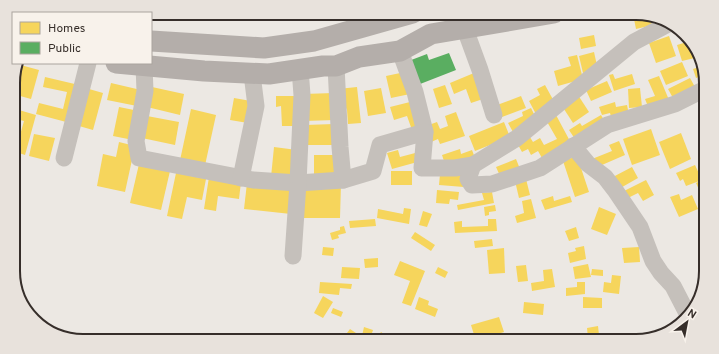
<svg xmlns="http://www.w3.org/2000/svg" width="719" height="354" viewBox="0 0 719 354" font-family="Overpass,sans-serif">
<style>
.homes{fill:#f6d55c}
.public{fill:#5aae61}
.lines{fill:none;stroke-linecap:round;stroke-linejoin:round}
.minor{stroke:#c5c0bb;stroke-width:17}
.major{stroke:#b4aeaa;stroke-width:21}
.rim{fill:none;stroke:#362e2a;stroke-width:2}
</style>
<rect width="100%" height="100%" fill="#ece8e3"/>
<g class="homes">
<polygon points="649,16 665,20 665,22 636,29 634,19"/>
<polygon points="594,35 596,46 581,49 579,38"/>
<polygon points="685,35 692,40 699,57 682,61 677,45 687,42"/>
<polygon points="669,36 676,56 656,63 649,43"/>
<polygon points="594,52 598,70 583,73 579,56"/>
<polygon points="577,55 583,79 558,86 554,71 571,66 568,57"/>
<polygon points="682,62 688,76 666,85 660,71"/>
<polygon points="17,64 39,70 31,99 13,94 13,78"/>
<polygon points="702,66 705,75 696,78 693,69"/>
<polygon points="405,72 410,94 391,98 386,76"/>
<polygon points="474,73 483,99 471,103 466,89 454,94 450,83"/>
<polygon points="613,74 615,79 632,74 635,84 614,91 609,75"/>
<polygon points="659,76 669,100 649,109 645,99 655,96 648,80"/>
<polygon points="45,77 79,85 70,123 36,114 39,103 63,109 67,92 43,87"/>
<polygon points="690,78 695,87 673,98 668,89"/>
<polygon points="607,81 612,92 591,101 586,90"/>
<polygon points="111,83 141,90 137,106 107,100"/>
<polygon points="445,85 452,104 439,108 433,89"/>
<polygon points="545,85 556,105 537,116 529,101 540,95 537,89"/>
<polygon points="152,87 184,94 180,115 147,107"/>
<polygon points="357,87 361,123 348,124 347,110 338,89"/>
<polygon points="381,88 386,113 368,116 364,91"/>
<polygon points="640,88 642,107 629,108 628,89"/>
<polygon points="89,89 103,93 93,130 79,126"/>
<polygon points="334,93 335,120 304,121 303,94"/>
<polygon points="578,95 589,112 573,123 562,106"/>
<polygon points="276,96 298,96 298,126 282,126 281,106 276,107"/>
<polygon points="521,96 526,108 502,117 497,105"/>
<polygon points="234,98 251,101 248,123 230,120"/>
<polygon points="414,101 422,127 412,130 407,116 394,120 390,107"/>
<polygon points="615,102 616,107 627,105 629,115 612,120 610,113 602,115 599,107"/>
<polygon points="119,107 139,111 133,140 113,136"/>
<polygon points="531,108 537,120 513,132 508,123 523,116 522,112"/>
<polygon points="191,109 216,115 204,170 179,165"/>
<polygon points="19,110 36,115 25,155 13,151 13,134 20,135 24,121 16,119"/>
<polygon points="456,112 465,136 440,144 438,139 431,142 426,126 437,122 440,129 448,126 445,116"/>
<polygon points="556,115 571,143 542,158 538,151 531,155 528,149 522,152 516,141 528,134 533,142 540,138 544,145 557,139 546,120"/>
<polygon points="601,115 606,124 577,142 569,130 580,123 582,126"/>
<polygon points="147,116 179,122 175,145 142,138"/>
<polygon points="504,122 510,137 475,151 469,136"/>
<polygon points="334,124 334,145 305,145 305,125"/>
<polygon points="651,129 660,155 632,165 623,139"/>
<polygon points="681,133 691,159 670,169 659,142"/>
<polygon points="34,134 55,138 49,161 29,156"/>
<polygon points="619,141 625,155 595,168 592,159 612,151 609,145"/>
<polygon points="119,142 135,146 125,192 97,186 103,154 116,157"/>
<polygon points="274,147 297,150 294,180 271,177"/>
<polygon points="460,149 461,154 472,150 475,158 446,167 442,155"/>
<polygon points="398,150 400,157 419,152 421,161 392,169 387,153"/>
<polygon points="314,155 338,155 339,177 314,177"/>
<polygon points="577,156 589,192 575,197 563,161"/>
<polygon points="516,159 520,169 501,178 496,167"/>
<polygon points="139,164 170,171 161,210 130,203"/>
<polygon points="695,165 702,180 686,186 683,179 680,181 676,173"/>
<polygon points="632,167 638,178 617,190 611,178"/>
<polygon points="465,169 464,187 439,185 440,174"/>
<rect x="391" y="171" width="21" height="14"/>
<polygon points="176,173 206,179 202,200 187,197 182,219 167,216"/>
<polygon points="209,177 241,182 239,199 218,196 216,211 204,209"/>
<polygon points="706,178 706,205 696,183"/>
<polygon points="526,179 530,195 519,198 515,181"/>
<polygon points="646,180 654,195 643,201 638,193 626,199 622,192"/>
<polygon points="247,183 293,188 291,214 244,209"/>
<polygon points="302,183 341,183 340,218 302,218"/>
<polygon points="437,190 459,192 458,200 450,199 449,204 436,203"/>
<polygon points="492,192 494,203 458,210 457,205 484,200 482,193"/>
<polygon points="679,194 681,200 692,195 698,209 679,217 670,197"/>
<polygon points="553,196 554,201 570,196 572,202 545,210 541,200"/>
<polygon points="531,199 536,218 517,223 515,216 524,213 522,201"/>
<polygon points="495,205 496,211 489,212 489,215 485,216 484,207"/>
<polygon points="599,207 616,214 607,235 591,229"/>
<polygon points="404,208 411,209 409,224 377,218 378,209 403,214"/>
<polygon points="423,211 432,214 427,227 419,225"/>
<polygon points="375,219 376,226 350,228 349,221"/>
<polygon points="488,219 496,219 497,231 455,233 454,222 462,221 462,227 488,226"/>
<polygon points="344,226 346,233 338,235 339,238 332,240 330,233 340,230 340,227"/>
<polygon points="576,227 579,238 569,241 565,231"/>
<polygon points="415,232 435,245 431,251 411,238"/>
<polygon points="492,239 493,246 475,248 474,241"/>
<polygon points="584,246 586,259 570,263 568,253 576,251 575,248"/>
<polygon points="323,247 334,248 333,256 322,255"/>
<polygon points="639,247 640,262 624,263 622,248"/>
<polygon points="504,248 505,273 489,274 487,250"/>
<polygon points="378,258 378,267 365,268 364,259"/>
<polygon points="400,261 425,271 411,306 402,303 410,281 394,275"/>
<polygon points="588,264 591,277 575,279 573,267"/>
<polygon points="526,265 528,281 518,282 516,266"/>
<polygon points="342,267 360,268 359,279 341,278"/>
<polygon points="438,267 448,272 445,278 435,273"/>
<polygon points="552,269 555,287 532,291 531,283 544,281 543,270"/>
<polygon points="592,269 603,270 603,276 591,275"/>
<polygon points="612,275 621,276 619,294 603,292 604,282 611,283"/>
<polygon points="320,282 352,284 351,289 340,288 339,295 319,293"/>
<polygon points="577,282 585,282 585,294 566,296 566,288 577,287"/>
<polygon points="323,296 333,302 323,318 314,313"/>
<polygon points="419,297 429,301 428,305 438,309 435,317 415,309"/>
<polygon points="583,297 602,298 602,308 583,308"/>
<polygon points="524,302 544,304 543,315 523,313"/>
<polygon points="333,308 343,312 341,317 331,313"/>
<polygon points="499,317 504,332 476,341 471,325"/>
<polygon points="598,326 599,335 588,338 587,328"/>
<polygon points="364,327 373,330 370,339 362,336"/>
<polygon points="350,329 356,333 351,341 341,341"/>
<polygon points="381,332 388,337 385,341 375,341"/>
</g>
<polygon class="public" points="449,53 456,70 415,86 406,62 427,54 429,60"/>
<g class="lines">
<g class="minor">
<polyline points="670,23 634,42 517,138 473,165 468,179 472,185 492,184 540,168 607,125 675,104 705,89"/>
<polyline points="465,29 480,70 494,115"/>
<polyline points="400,51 415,92 425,132"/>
<polyline points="144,66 145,91 136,141 139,158 253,180 298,183 343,180 373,171 380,145 425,132 422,168 455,168 473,165"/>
<polyline points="336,66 340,147 343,180"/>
<polyline points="573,146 588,164 605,177 615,190 640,227 653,261 661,273 673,286 688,315"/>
<polyline points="64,158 88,63"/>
<polyline points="241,178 256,106 252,74"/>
<polyline points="293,256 298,183 302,95 300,69"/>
</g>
<g class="major">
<polyline points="151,41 264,48 314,41 413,13"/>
<polyline points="116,63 204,71 269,74 323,66 336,66 359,57 400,51 431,34 554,13"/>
</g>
</g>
<path d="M0 0H719V354H0ZM83 20H636A63 63 0 0 1 699 83V271A63 63 0 0 1 636 334H83A63 63 0 0 1 20 271V83A63 63 0 0 1 83 20Z" fill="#e8e2dc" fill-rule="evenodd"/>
<path class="rim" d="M83 20H636A63 63 0 0 1 699 83V271A63 63 0 0 1 636 334H83A63 63 0 0 1 20 271V83A63 63 0 0 1 83 20Z"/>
<rect x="12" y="12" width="140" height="52" fill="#f8f2eb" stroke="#aaa49e"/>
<rect x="20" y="22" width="20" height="12" fill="#f6d55c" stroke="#aaa49e"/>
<text x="48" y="32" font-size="12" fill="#362e2a">Homes</text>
<rect x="20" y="42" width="20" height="12" fill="#5aae61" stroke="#aaa49e"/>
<text x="48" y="52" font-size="12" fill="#362e2a">Public</text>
<g transform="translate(687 322) rotate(32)" stroke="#f8f2eb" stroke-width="3" paint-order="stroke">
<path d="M0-3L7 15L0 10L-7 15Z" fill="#362e2a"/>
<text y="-6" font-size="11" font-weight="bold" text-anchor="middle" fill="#362e2a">N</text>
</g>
</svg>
